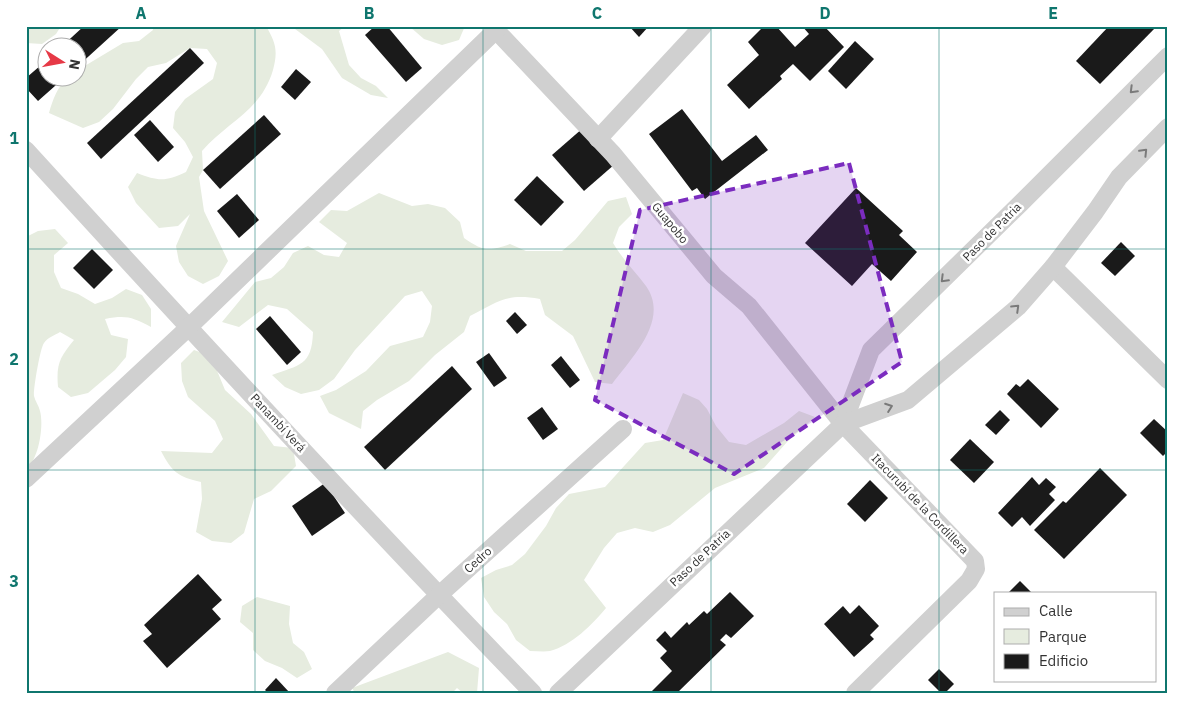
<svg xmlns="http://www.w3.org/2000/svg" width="1194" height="719" viewBox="0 0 1194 719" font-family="'IBM Plex Sans',sans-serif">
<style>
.green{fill:#e6ecdf}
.building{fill:#1a1a1a}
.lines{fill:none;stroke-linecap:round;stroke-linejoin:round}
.street{stroke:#d0d0d0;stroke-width:18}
.oneway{stroke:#7a7a7a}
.marked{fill:#7b2cbf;fill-opacity:0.2;stroke:#7b2cbf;stroke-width:4;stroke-dasharray:10 6;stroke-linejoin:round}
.grid{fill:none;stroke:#0f766e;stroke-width:1;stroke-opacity:0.55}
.labels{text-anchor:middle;stroke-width:5;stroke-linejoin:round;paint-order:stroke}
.street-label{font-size:12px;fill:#333;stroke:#fff}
.neatline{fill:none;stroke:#0f766e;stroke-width:2}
.grid-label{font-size:16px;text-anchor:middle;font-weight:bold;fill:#0f766e}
</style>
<rect width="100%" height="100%" fill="#fff"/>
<g class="green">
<polygon points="26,26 61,26 56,34 42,44 26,43"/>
<path d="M153,26H266C276,43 278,51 273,70C261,111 228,121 202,151L203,170L199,177L204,211L228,261L219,276L203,284L188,276L179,262L176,246L190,214L178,226L159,228L136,203L128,187L137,173C158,181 165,182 186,172L193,157L185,142L173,128L175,112L185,99L213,79L217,63L207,49L190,48L166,63L148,67L136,79L113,109L99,122L83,128L49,113C53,99 57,87 68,78H78V70L123,43L139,41L153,30Z"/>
<polygon points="291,26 345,26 339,31 349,65 361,78 376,86 388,98 371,95 342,78 322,49"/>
<polygon points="409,26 465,26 459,40 442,45 424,39"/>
<path d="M379,193L412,206L428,204L445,208L460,222L464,238C483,251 488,252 510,244L526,251H562L575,240L608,201L626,197L632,214L619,227L613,243C623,260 635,271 646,286C670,320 632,357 612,384L595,382L573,336L545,315L540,299C507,293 499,301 470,316L464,332L435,355L409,381L377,400L363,411L361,429L329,413L320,396L336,390L366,371L390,346L423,337L430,322L432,306L422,291L405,296L355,350L334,379L319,390L301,394L285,387L272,375C299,365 312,366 313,332L287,309L268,305L239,327L222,322L255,282L271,278L284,267L293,253L308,246L324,255L339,257L347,243L319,222L331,210L347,211Z"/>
<path d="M55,229L68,243L54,255V272L61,288L78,294L95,304L112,298L126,289L142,295L151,309V327C132,317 126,315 105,319L111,335L128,339L126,357L115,370L88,393L71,397L58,387C56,364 60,357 74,340L60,332C55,335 47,338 44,343C40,348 33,391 34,396C35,401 39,406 40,411C44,425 39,460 26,469V237L38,231Z"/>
<path d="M194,350L211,356L225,390L251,414L274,446L293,448L296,466L271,491L254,499L244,533L231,543L212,541L196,532L202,499L201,482C178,477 172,472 161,451L212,453L223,439L215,421L188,397L182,381L181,363Z"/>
<path d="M683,393L699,400L707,409L716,426L729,442L746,445L784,423L799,411L815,417L787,442L764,468L715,488L670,525L653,532L635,528L617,533L604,548L584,580L606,608C592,625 572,645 550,651C544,652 537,651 530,651L516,640L507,624L494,612L484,597L481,578L496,570L512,565L525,554L546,526L556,508L569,494L605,487L645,443L663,440Z"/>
<polygon points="257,597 290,606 289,624 293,643 304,652 312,669 297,678 282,668 265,661 253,650 253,633 240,622 242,606"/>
<polygon points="448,652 479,668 477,693 463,693 457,688 452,693 355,693 352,688"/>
</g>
<g class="building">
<polygon points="84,26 122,26 78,66 78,48 60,48"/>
<polygon points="375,26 387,26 422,68 406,82 365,35"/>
<polygon points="629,26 649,26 639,37"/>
<polygon points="764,26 776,26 795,47 809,34 802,26 824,26 844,47 810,81 793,64 780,76 782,79 749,109 727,85 759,55 748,42"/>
<polygon points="1109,26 1157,26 1100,84 1076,61"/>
<polygon points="855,41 874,59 846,89 828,71"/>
<polygon points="190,48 204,63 101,159 87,143"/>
<polygon points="48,59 48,78 64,78 38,101 26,88 26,78"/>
<polygon points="296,69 311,82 295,100 281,87"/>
<polygon points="682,109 722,161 756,135 768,150 705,199 697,188 692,191 649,134"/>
<polygon points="264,115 281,134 220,189 203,170"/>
<polygon points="150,120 174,147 158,162 134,135"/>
<polygon points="583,128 615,164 584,191 552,155"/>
<polygon points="537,176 564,202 541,226 514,200"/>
<polygon points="856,188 903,231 899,235 917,252 891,281 872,264 852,286 805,243"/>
<polygon points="237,194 259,220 239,238 217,211"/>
<polygon points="1121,242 1135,256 1115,276 1101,263"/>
<polygon points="92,249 113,270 94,289 73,268"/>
<polygon points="515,312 527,325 517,334 506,321"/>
<polygon points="270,316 301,352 287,365 256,329"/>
<polygon points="489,353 507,378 494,387 476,362"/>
<polygon points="561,356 580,380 570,388 551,365"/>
<polygon points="452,366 472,389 385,470 364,447"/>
<polygon points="1028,379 1059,409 1041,428 1007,394 1016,384 1020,387"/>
<polygon points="542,407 558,429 543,440 527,418"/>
<polygon points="1000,410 1010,420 996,435 985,425"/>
<polygon points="1154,419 1168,432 1168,451 1163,456 1140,433"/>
<polygon points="970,439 994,462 974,483 950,460"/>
<polygon points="1100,468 1127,495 1064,559 1034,530 1063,501 1066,503"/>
<polygon points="1032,477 1039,485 1046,478 1056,487 1049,494 1055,500 1030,526 1022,517 1012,527 998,513"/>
<polygon points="870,480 888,498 865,522 847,504"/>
<polygon points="325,483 345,513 312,536 292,506"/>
<polygon points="198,574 222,600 212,609 221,619 167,668 143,641 152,634 144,625"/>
<polygon points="1020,581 1032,593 1008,593"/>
<polygon points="730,592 754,616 731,638 726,634 720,640 726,645 677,693 650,693 672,671 660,658 667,651 656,640 665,631 671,638 687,622 689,625 704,611 707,614"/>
<polygon points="859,605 879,626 870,635 874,639 854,657 824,624 843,606 850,614"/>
<polygon points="939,669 954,684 945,693 941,693 928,680"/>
<polygon points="276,678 290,693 268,693 265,690"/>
</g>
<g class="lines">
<g class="street">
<polyline points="492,26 613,154 714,276 749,306 843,424 975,561 976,569 969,581 855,693"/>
<polyline points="598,139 703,26"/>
<path d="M26,150C193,333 361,515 533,693"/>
<polyline points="1053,267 1168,380"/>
<polyline points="843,424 871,350 1021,203 1168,56"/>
<polyline points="26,479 188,328 496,30"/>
<polyline points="335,693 439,595 623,429"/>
<polyline points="558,693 843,424 908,400 1018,307 1053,267 1095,212 1119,177 1168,127"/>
</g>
</g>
<defs><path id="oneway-chevron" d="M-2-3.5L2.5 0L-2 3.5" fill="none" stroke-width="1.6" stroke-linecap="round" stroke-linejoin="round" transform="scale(1.25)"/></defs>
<g class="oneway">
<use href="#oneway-chevron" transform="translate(1133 90) rotate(135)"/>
<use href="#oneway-chevron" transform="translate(1144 152) rotate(-46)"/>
<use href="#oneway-chevron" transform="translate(944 279) rotate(135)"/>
<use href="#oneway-chevron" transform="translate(1016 308) rotate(-44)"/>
<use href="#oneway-chevron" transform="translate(889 407) rotate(-20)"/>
</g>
<path class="marked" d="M849,163L902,362L734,474L595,400L640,210Z"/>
<path class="grid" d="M255,26V693M483,26V693M711,26V693M939,26V693M26,249H1168M26,470H1168"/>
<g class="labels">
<g class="street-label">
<text transform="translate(670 223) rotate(50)" y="4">Guapobo</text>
<text transform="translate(992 232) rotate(-45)" y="4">Paso de Patria</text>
<text transform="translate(278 423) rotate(47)" y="4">Panambí Verá</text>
<text transform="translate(920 504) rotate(46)" y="4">Itacurubí de la Cordillera</text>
<text transform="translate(700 558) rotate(-43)" y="4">Paso de Patria</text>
<text transform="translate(478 560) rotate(-42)" y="4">Cedro</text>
</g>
</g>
<rect width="1194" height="719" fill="none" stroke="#ffffff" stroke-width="55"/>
<rect x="994" y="592" width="162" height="90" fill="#ffffff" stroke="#adadad"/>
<rect x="1004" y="608" width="25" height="8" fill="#d0d0d0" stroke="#adadad"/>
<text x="1039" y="616" font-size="15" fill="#333333">Calle</text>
<rect x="1004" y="629" width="25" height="15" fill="#e6ecdf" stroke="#adadad"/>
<text x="1039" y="642" font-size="15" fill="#333333">Parque</text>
<rect x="1004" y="654" width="25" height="15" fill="#1a1a1a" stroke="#adadad"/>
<text x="1039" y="666" font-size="15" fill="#333333">Edificio</text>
<g transform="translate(62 62) rotate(101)"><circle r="24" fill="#ffffff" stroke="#adadad"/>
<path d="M0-4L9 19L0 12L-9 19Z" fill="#e63946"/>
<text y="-8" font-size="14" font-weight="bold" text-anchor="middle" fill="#333333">N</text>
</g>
<rect x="28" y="28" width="1138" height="664" class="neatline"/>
<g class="grid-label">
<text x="141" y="19">A</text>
<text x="369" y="19">B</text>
<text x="597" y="19">C</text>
<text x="825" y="19">D</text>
<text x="1053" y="19">E</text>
<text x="14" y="144">1</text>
<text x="14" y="365">2</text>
<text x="14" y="587">3</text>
</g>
</svg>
